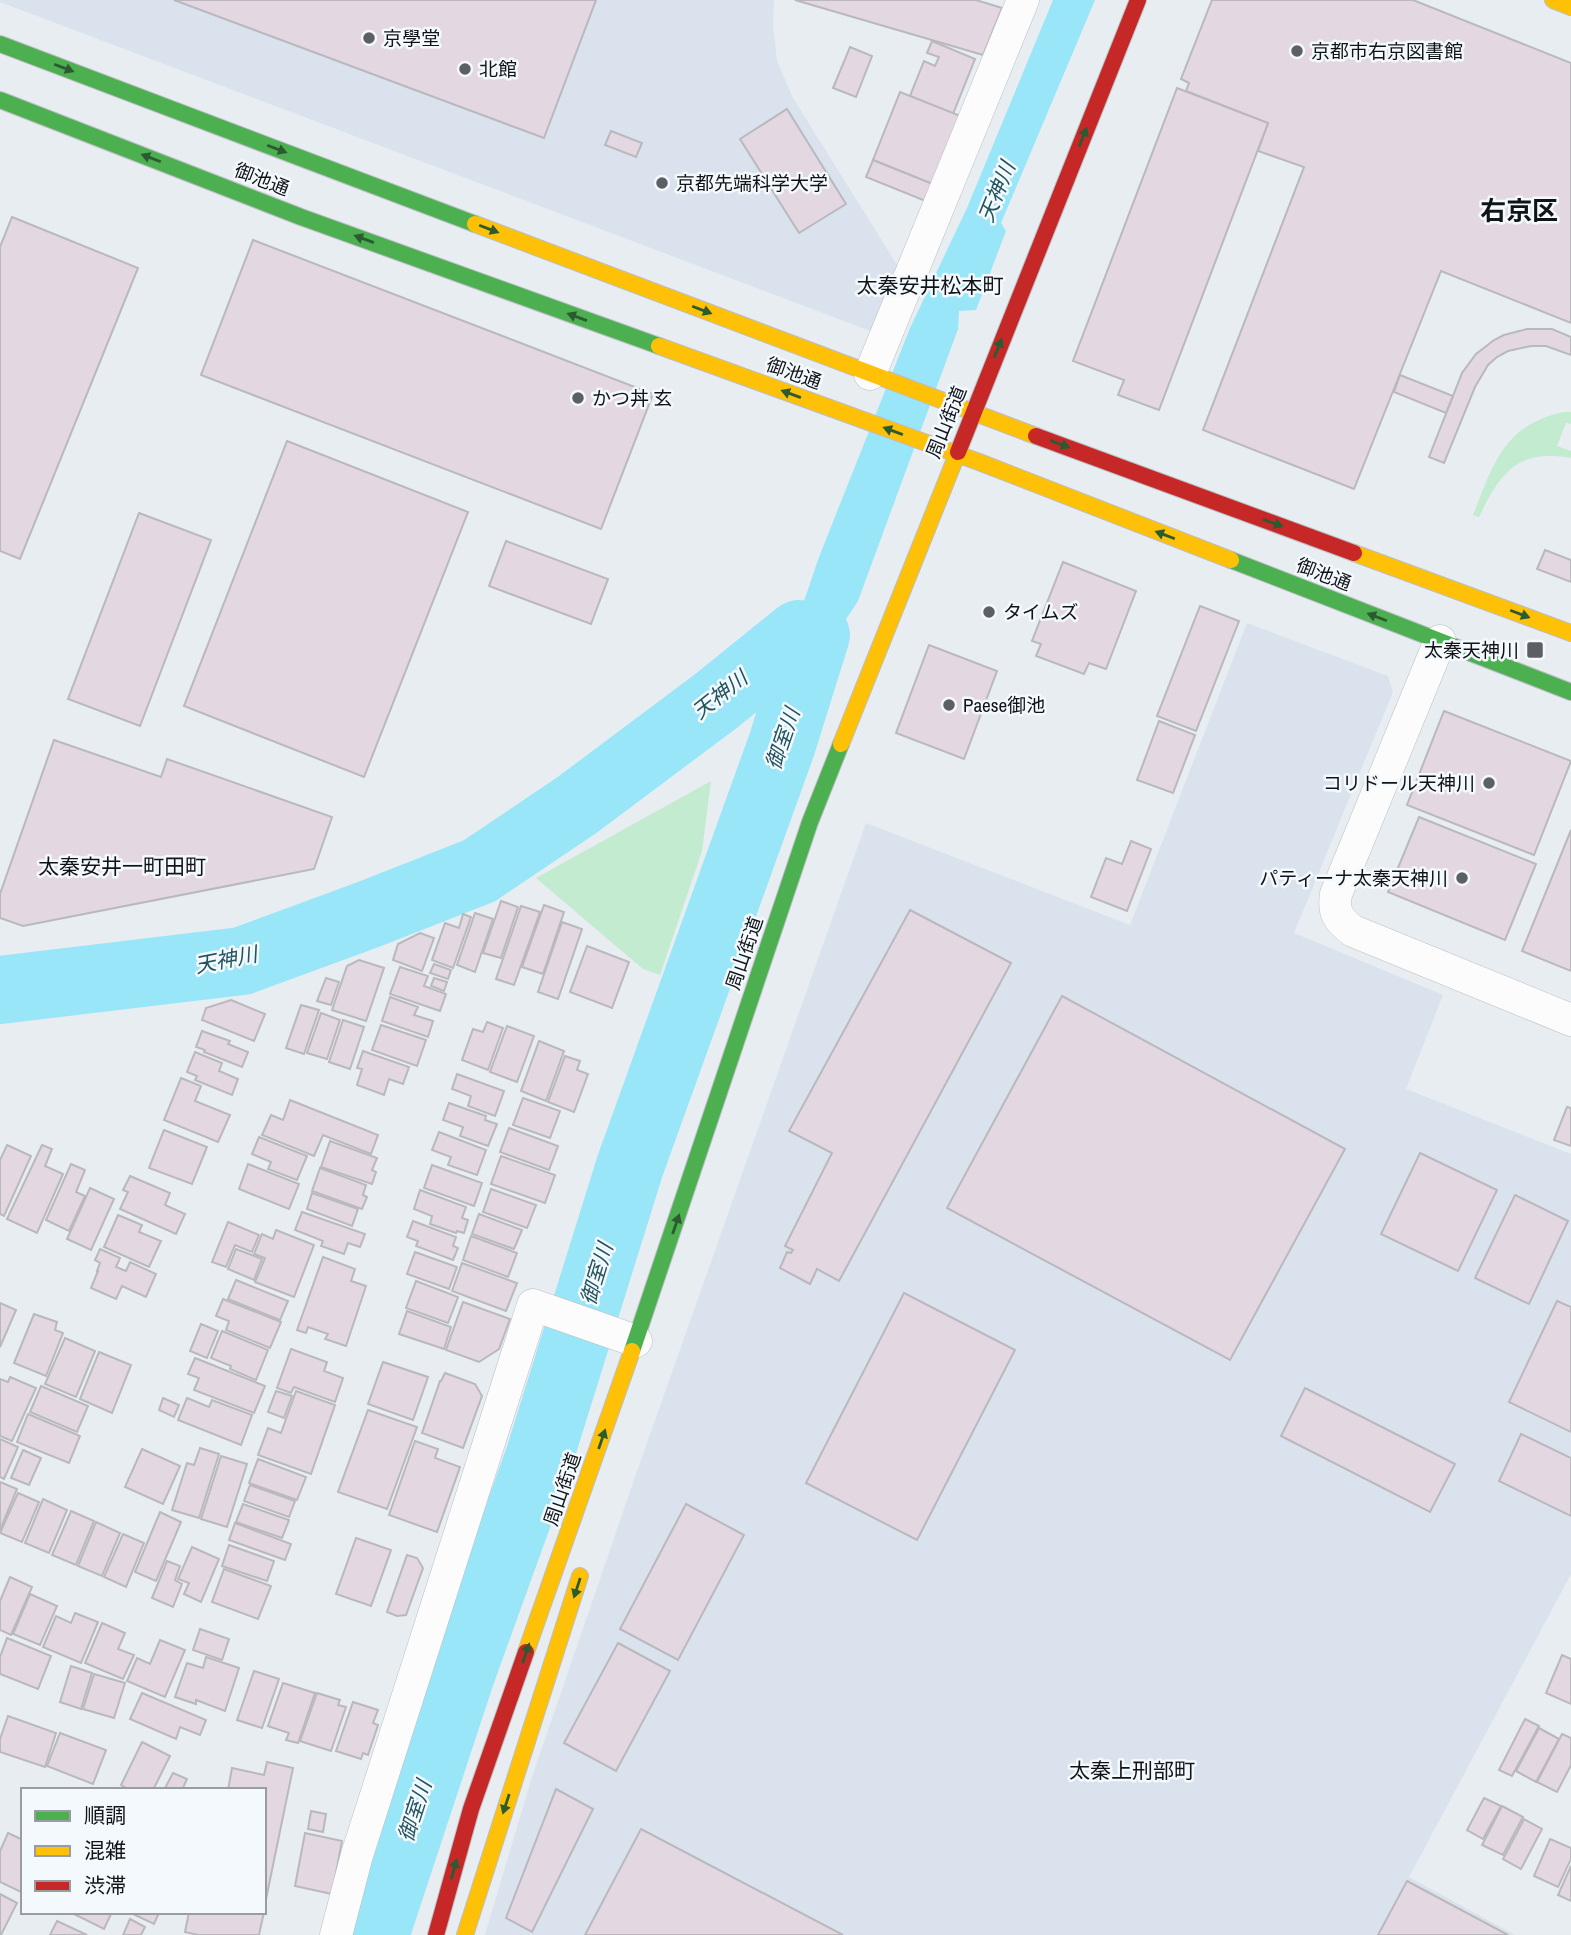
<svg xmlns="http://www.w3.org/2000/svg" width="1571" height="1935" viewBox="0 0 1571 1935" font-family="'Archivo Narrow','Noto Sans JP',sans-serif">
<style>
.built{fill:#dae2ed}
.green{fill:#c2ebd0}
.water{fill:#98e6f8}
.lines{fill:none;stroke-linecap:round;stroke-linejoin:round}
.river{stroke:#98e6f8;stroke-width:68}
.building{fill:#e3d7e2;stroke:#b9b9bd;stroke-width:2}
.street-casing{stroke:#bbbfc3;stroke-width:33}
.fast-casing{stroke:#bbbfc3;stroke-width:18}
.slow-casing{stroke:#bbbfc3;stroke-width:18}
.jam-casing{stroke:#bbbfc3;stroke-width:18}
.street{stroke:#fcfcfd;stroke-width:32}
.fast{stroke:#4caf50;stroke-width:16}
.slow{stroke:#ffc107;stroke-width:16}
.jam{stroke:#c62828;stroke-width:16}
.oneway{fill:#2c5a31}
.poi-dot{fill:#5c6064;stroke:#f4f9fe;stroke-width:2.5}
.labels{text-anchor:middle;stroke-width:5;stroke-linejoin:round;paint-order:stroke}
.poi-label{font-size:19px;fill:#111417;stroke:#f4f9fe;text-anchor:start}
.street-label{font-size:19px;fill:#111417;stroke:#f4f9fe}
.water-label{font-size:21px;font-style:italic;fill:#23535d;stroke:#f4f9fe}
.neighbourhood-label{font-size:21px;fill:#111417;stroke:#f4f9fe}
.district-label{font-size:26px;font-weight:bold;fill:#111417;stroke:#f4f9fe}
</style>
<rect width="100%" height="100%" fill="#e8edf2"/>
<g class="built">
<polygon points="0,0 774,0 773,25 777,61 793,98 899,268 873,332 0,2"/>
<polygon points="1247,623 1388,676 1393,692 1294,933 1443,995 1406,1089 1571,1154 1571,1574 1409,1877 1515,1935 485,1935 531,1780 635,1477 866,823 1130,925"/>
</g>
<g class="green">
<path d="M1564,412H1571V424L1566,423L1557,446L1571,451V458C1517,449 1501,472 1479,517L1473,515C1494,463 1503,425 1564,412Z"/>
<polygon points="711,781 702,851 660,975 643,969 536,878"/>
</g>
<polygon class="water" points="1053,0 1095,0 1001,223 1006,231 976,310 959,311 958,329 858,601 831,642 838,648 812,720 806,717 799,727 770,718 763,707 753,702 742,707 715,680 732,665 725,658 763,620 775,631 803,604 819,557 910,328 967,208"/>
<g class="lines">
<g class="river">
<polyline points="0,990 242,961 367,915 479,871 577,805 716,701 799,634"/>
<polyline points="375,1935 461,1674 539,1458 630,1166 782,744 816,635"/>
</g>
</g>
<g class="building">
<polygon points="174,0 596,0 544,138"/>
<polygon points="795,0 976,0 1002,8 983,55"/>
<polygon points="1212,0 1413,0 1571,63 1571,323 1441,271 1354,489 1203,430 1304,167 1258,151 1268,123 1186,91 1189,83 1181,79"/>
<polygon points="932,41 975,59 953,114 910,96 924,61 935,66 939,57 927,53"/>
<polygon points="850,47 872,56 856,97 833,88"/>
<polygon points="1177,88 1268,123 1159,410 1118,395 1124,380 1073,361"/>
<polygon points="900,92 963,117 935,185 873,160"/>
<polygon points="787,109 846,204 799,233 740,139"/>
<polygon points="611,131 642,143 636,157 605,145"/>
<polygon points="873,160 935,185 928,202 866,177"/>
<polygon points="12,217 138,268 20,559 0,551 0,247"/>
<polygon points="253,240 653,394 601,529 201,375"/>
<polygon points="1527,329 1552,329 1571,337 1571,355 1546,346 1531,346 1508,351 1497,357 1488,365 1475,387 1444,463 1429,457 1462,373 1476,354 1494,340 1504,335"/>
<polygon points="1400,375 1453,396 1446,413 1394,392"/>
<polygon points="287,441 468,512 364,777 184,706"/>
<polygon points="139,513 211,540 140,726 68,699"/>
<polygon points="506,541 608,579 591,624 489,586"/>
<polygon points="1545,550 1571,560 1571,582 1537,569"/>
<polygon points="1063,562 1136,591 1106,669 1089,663 1084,674 1036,656 1041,644 1032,641"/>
<polygon points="1200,606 1239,621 1196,731 1157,716"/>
<polygon points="929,645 997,671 964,759 896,733"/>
<polygon points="1444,711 1571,761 1534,855 1407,805"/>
<polygon points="1159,721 1195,735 1173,793 1137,780"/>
<polygon points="54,740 161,777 167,759 332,817 314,869 23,926 0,918 0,894"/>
<polygon points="1419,817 1536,864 1505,940 1388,892"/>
<polygon points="1571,830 1571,971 1522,951"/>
<polygon points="1131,841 1151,849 1127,911 1091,897 1106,858 1122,864"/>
<polygon points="501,901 518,907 501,958 483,953"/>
<polygon points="544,905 564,912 543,974 522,967"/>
<polygon points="521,906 540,912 514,985 496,979"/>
<polygon points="910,910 1011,963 839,1281 817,1269 810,1284 780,1268 787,1252 791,1253 793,1250 785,1246 832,1153 789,1131"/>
<polygon points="475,913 493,919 475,972 457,965"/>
<polygon points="463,914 471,917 453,968 432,960 445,923 459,928"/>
<polygon points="562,922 582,929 558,999 538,992"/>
<polygon points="420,933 434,938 422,971 393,960 398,944"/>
<polygon points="587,946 629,962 612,1008 570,992"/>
<polygon points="359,960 384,968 366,1021 332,1010 347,966"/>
<polygon points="434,964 451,970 448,979 430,973"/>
<polygon points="400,967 428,976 424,986 446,994 440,1011 390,994"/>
<polygon points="326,978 339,982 331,1005 317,1001"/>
<polygon points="434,978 447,982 444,991 431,986"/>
<polygon points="1062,996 1345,1149 1230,1360 947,1208"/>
<polygon points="390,997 418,1007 414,1015 433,1021 428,1037 382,1021"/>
<polygon points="231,1000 265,1014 254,1041 202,1020 206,1008"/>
<polygon points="301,1005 319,1010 304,1054 286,1048"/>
<polygon points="321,1013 340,1020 327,1059 307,1053"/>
<polygon points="343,1020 364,1027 350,1069 329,1062"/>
<polygon points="487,1022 503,1028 488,1070 462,1060 473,1029 483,1032"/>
<polygon points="381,1025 426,1040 417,1066 372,1050"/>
<polygon points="507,1026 534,1036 517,1082 490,1072"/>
<polygon points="202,1031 230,1041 228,1044 248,1052 242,1067 204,1052 205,1050 196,1047"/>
<polygon points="539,1041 564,1051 546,1101 521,1091"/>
<polygon points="363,1051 409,1067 403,1084 389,1079 384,1095 357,1085 362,1069 357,1068"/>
<polygon points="195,1052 222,1063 219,1071 238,1079 232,1095 195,1080 197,1076 187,1072"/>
<polygon points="565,1056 580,1061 577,1070 588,1074 574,1112 548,1102"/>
<polygon points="457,1074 504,1091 495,1116 468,1106 471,1096 452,1089"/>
<polygon points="181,1078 201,1086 195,1101 230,1115 218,1142 164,1120"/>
<polygon points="523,1098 560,1111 550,1138 513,1125"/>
<polygon points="290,1100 378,1135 371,1154 323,1135 314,1156 262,1135 271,1115 283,1120"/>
<polygon points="449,1103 486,1116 485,1120 497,1124 488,1146 460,1136 463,1127 443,1120"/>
<polygon points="1567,1107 1571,1108 1571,1146 1554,1140"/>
<polygon points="509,1128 558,1146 549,1170 500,1152"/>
<polygon points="164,1130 207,1147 192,1184 149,1168"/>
<polygon points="439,1132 486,1150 477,1175 448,1165 451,1157 432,1150"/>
<polygon points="259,1137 307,1156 297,1180 268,1169 271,1162 252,1154"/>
<polygon points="330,1141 377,1158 372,1170 376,1172 372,1184 321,1167"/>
<polygon points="7,1145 31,1156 4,1216 0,1214 0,1160"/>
<polygon points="42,1145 52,1149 45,1166 63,1174 37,1233 7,1219"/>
<polygon points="1420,1153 1497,1190 1458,1271 1381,1234"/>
<polygon points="501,1156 555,1175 545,1203 491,1184"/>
<polygon points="71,1164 85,1170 76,1192 85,1196 69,1231 46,1220"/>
<polygon points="248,1164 299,1184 289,1209 239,1189"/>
<polygon points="432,1165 482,1183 474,1206 424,1188"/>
<polygon points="320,1168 366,1185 363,1195 367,1197 362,1209 312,1191"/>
<polygon points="130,1176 170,1193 165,1205 185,1214 176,1234 120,1209 128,1192 123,1190"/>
<polygon points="90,1188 114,1199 91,1250 67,1239"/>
<polygon points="491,1189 536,1205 527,1228 483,1212"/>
<polygon points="420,1190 466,1207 462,1218 468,1220 464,1233 457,1231 456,1233 430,1224 432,1216 414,1209"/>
<polygon points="312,1193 358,1209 352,1226 307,1209"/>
<polygon points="1515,1195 1568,1221 1529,1304 1475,1278"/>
<polygon points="302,1212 365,1234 360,1247 348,1243 344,1254 321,1246 323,1241 295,1230"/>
<polygon points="479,1214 522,1230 514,1249 472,1234"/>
<polygon points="118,1215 142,1225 139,1232 161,1241 149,1267 104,1247"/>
<polygon points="413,1221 456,1237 453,1246 458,1248 453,1260 416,1246 418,1241 407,1237"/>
<polygon points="228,1222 259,1235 252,1252 235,1245 226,1267 212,1262"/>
<polygon points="276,1230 314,1245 294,1297 255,1282 265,1258 254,1254 262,1234 273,1239"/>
<polygon points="471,1236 517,1253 508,1277 463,1260"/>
<polygon points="100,1249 120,1258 116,1267 126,1271 130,1262 156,1274 146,1297 122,1286 116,1299 91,1288 98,1271 97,1271 100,1263 95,1260"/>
<polygon points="236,1249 262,1259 254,1280 228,1269"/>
<polygon points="415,1252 457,1267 449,1289 407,1274"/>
<polygon points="323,1257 355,1269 351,1281 366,1286 346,1346 325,1339 328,1334 308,1327 306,1333 297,1330"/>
<polygon points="462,1263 517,1283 506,1311 452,1291"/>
<polygon points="236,1280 288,1301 280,1320 228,1299"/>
<polygon points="416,1281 458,1297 448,1323 406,1308"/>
<polygon points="904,1293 1015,1350 917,1540 806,1483"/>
<polygon points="223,1299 281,1322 270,1348 226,1330 229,1321 216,1316"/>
<polygon points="1557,1301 1571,1307 1571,1432 1509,1402"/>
<polygon points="463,1302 510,1319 499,1349 479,1362 446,1350"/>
<polygon points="0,1303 16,1310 0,1347"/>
<polygon points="407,1311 451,1327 444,1349 399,1334"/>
<polygon points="34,1314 57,1322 55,1330 63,1333 46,1376 14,1363"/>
<polygon points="201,1324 218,1331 207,1358 190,1351"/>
<polygon points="222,1331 268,1350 256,1380 230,1369 231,1366 211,1358"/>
<polygon points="65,1338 95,1351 76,1397 45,1384"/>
<polygon points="291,1349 327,1362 324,1371 343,1378 335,1402 294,1387 291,1393 277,1388"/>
<polygon points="99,1352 131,1365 112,1413 80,1399"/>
<polygon points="195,1358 265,1386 254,1413 194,1390 199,1378 188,1374"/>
<polygon points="383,1362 428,1377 413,1420 368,1404"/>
<polygon points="445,1373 475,1384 482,1396 463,1448 422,1433 440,1381 441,1381"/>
<polygon points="10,1377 36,1388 12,1441 0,1436 0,1379 8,1382"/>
<polygon points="41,1386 88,1406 77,1432 30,1412"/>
<polygon points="1305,1388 1455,1464 1430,1512 1281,1436"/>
<polygon points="276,1391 292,1396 284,1418 268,1412"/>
<polygon points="296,1391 335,1405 311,1474 258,1455 268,1428 281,1433"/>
<polygon points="163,1398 179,1405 174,1417 159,1410"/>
<polygon points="187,1398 209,1407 212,1400 252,1415 241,1445 178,1420"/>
<polygon points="368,1410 417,1427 387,1509 338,1492"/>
<polygon points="28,1414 80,1436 69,1463 17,1442"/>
<polygon points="1521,1434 1571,1458 1571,1516 1499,1481"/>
<polygon points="0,1439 18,1447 4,1479 0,1477"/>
<polygon points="415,1441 438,1449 435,1458 460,1467 437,1532 389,1515"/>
<polygon points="200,1448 219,1454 199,1518 172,1510 187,1463 194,1465"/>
<polygon points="142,1449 180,1466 163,1504 125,1487"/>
<polygon points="23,1450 41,1458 29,1485 11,1478"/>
<polygon points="221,1456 247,1464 227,1527 201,1519"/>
<polygon points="258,1459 306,1477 297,1500 249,1483"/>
<polygon points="0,1482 17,1489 0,1530"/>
<polygon points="250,1485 295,1501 289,1517 244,1501"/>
<polygon points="18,1493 39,1502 22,1542 0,1533"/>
<polygon points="43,1499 67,1510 49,1553 25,1543"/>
<polygon points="243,1504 289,1520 282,1538 236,1522"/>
<polygon points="686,1504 744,1535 678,1660 620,1629"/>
<polygon points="71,1511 94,1521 76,1565 52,1555"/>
<polygon points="160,1512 181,1522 156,1581 135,1572"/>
<polygon points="96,1522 120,1533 102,1576 78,1566"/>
<polygon points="235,1523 291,1544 285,1560 229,1540"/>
<polygon points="123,1534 144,1543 126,1587 104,1577"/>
<polygon points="356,1538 391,1550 371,1606 336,1594"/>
<polygon points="229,1545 274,1561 267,1581 222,1566"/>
<polygon points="192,1547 219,1559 201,1602 184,1594 189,1583 178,1579"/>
<polygon points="407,1555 417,1558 423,1568 406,1615 397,1616 387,1612"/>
<polygon points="167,1561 180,1566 175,1580 182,1584 173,1607 152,1598"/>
<polygon points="224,1569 271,1586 258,1619 212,1602"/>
<polygon points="10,1577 32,1587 11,1635 0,1630 0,1601"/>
<polygon points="30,1594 57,1606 40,1645 13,1634"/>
<polygon points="75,1613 98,1622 81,1663 43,1647 56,1616 71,1623"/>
<polygon points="102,1623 125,1633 118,1649 134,1655 123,1679 85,1663"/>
<polygon points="200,1629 229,1639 222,1660 193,1650"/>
<polygon points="7,1638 51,1656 38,1689 0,1674 0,1657"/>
<polygon points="160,1640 185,1650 165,1697 127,1681 137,1658 150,1664"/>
<polygon points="618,1643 670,1671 616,1771 564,1743"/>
<polygon points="1562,1655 1571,1659 1571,1704 1546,1693"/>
<polygon points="206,1657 239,1668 225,1711 196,1700 196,1704 175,1697 187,1663 203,1668"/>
<polygon points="71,1666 92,1673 81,1709 60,1702"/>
<polygon points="254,1671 279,1679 262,1728 237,1720"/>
<polygon points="94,1674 125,1683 114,1718 83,1709"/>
<polygon points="283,1683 315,1693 298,1743 286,1740 289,1733 268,1726"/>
<polygon points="142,1693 206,1720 200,1735 180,1727 176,1739 130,1719"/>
<polygon points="317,1693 340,1700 338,1705 346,1707 331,1751 300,1741"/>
<polygon points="353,1702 378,1710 373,1723 378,1725 368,1755 363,1753 361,1759 336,1751"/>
<polygon points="8,1716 56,1733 45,1767 0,1752 0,1739"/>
<polygon points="1525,1719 1539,1726 1512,1776 1499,1770"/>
<polygon points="1539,1728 1559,1739 1536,1782 1516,1771"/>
<polygon points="60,1733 106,1750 93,1784 47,1766"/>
<polygon points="1562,1734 1571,1738 1571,1765 1557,1792 1537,1782"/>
<polygon points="142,1742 170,1756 153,1790 130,1790 121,1785"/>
<polygon points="267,1762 293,1768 264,1909 264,1790 228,1790 232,1768 264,1775"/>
<polygon points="173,1773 187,1779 182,1790 164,1790"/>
<polygon points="556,1789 593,1809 532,1932 506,1918"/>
<polygon points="1484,1798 1501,1806 1483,1839 1467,1830"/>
<polygon points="1502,1806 1523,1817 1503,1855 1482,1845"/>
<polygon points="311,1811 326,1814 323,1832 308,1829"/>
<polygon points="1524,1819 1542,1829 1521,1869 1503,1859"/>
<polygon points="641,1829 843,1935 585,1935"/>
<polygon points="8,1833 23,1840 23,1893 0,1882 0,1851"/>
<polygon points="305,1833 342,1841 332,1894 295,1886"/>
<polygon points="1550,1839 1571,1848 1571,1859 1558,1887 1534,1876"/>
<polygon points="1571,1866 1571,1901 1558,1895"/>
<polygon points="1407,1881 1508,1935 1378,1935"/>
<polygon points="0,1894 17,1903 1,1935 0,1935"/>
<polygon points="70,1912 112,1912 104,1929"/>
<polygon points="157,1912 159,1913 154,1924 131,1913"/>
<polygon points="189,1912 264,1912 259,1935 198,1935 185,1932"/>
<polygon points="130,1919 145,1927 141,1935 123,1935"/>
<polygon points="57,1921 87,1935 50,1935"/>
</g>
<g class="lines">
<defs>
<g id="street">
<polyline points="870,374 1023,0"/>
<path d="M1440,641L1336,894C1333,912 1338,920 1353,931L1571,1020"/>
<polyline points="336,1935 357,1855 533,1305 636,1341"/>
</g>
<g id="fast">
<polyline points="0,44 475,224"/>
<polyline points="0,100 301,217 659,346"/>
<polyline points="1231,560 1571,692"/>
<polyline points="632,1351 810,822 841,744"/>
</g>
<g id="slow">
<polyline points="1553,0 1571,7"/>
<polyline points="475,224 1036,436"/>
<polyline points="659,346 979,462 1231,560"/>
<polyline points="1354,553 1571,633"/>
<polyline points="841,744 958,452"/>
<polyline points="526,1652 632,1351"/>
<polyline points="465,1935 580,1576"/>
</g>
<g id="jam">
<polyline points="1036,436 1354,553"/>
<polyline points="958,452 1138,0"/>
<polyline points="436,1935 471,1809 526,1652"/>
</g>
</defs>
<use href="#street" class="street-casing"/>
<use href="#fast" class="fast-casing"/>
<use href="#slow" class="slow-casing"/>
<use href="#jam" class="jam-casing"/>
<use href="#street" class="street"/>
<use href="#fast" class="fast"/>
<use href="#slow" class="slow"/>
<use href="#jam" class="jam"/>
</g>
<defs><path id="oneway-solid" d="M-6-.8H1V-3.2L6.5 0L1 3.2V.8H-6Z" transform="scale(1.75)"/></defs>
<g class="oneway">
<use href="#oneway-solid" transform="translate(64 68) rotate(21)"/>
<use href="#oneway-solid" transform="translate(1083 137) rotate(-68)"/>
<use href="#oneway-solid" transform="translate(277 149) rotate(21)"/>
<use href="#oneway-solid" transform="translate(151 158) rotate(-159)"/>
<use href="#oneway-solid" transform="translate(489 229) rotate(21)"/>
<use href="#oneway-solid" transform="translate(364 239) rotate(-160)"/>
<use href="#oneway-solid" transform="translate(702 310) rotate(21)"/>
<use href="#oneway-solid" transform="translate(577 317) rotate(-160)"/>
<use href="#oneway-solid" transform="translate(998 348) rotate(-68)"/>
<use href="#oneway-solid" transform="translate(791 394) rotate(-160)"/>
<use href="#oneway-solid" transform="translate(893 431) rotate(-160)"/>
<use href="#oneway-solid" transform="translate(1060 444) rotate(20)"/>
<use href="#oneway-solid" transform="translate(1273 523) rotate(20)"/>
<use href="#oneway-solid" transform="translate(1165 535) rotate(-159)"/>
<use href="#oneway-solid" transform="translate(1520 614) rotate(21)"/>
<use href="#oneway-solid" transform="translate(1377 617) rotate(-159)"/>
<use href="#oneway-solid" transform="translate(676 1224) rotate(-71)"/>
<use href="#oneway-solid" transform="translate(602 1439) rotate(-71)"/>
<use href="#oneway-solid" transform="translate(577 1588) rotate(108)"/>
<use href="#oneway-solid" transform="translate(526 1653) rotate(-71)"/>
<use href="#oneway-solid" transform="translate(506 1804) rotate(108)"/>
<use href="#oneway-solid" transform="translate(454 1869) rotate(-75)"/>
</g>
<g class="poi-dot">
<circle cx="369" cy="38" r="7"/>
<circle cx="1297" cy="51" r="7"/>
<circle cx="465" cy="69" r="7"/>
<circle cx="662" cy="183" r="7"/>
<circle cx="578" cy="398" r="7"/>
<circle cx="989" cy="612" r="7"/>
<rect x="1526" y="641" width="18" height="18" rx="3.5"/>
<circle cx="949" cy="705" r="7"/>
<circle cx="1489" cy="783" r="7"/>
<circle cx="1462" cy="878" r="7"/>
</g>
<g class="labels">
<g class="poi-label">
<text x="383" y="45">京學堂</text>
<text x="1311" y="58">京都市右京図書館</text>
<text x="479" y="76">北館</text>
<text x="676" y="190">京都先端科学大学</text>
<text x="592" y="405">かつ丼 玄</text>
<text x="1003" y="619">タイムズ</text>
<text x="1519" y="657" text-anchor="end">太秦天神川</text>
<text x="963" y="712">Paese御池</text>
<text x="1475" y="790" text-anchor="end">コリドール天神川</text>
<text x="1448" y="885" text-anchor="end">パティーナ太秦天神川</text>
</g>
<g class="street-label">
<text transform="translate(262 179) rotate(21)" y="7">御池通</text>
<text transform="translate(794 373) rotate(20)" y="7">御池通</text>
<text transform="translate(946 422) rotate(-68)" y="7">周山街道</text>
<text transform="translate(1324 574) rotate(21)" y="7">御池通</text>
<text transform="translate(744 953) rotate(-71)" y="7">周山街道</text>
<text transform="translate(562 1489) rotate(-71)" y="7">周山街道</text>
</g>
<g class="water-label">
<text transform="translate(997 192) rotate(-68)" y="7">天神川</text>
<text transform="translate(720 695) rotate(-38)" y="7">天神川</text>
<text transform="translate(783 739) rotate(-71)" y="7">御室川</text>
<text transform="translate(226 960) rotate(-11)" y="7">天神川</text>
<text transform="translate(597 1274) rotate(-73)" y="7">御室川</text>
<text transform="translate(415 1811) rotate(-72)" y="7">御室川</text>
</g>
<g class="neighbourhood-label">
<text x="930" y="293">太秦安井松本町</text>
<text x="122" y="874">太秦安井一町田町</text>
<text x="1132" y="1778">太秦上刑部町</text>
</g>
<g class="district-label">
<text x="1519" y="220">右京区</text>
</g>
</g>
<rect x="21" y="1788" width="245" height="126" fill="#f4f9fe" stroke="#999da2" stroke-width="2"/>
<rect x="35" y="1811" width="35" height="10" fill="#4caf50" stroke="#999da2" stroke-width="2"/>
<text x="84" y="1823" font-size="21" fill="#111417">順調</text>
<rect x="35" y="1846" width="35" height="10" fill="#ffc107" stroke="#999da2" stroke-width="2"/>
<text x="84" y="1858" font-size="21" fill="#111417">混雑</text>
<rect x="35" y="1881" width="35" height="10" fill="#c62828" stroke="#999da2" stroke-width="2"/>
<text x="84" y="1893" font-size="21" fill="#111417">渋滞</text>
</svg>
